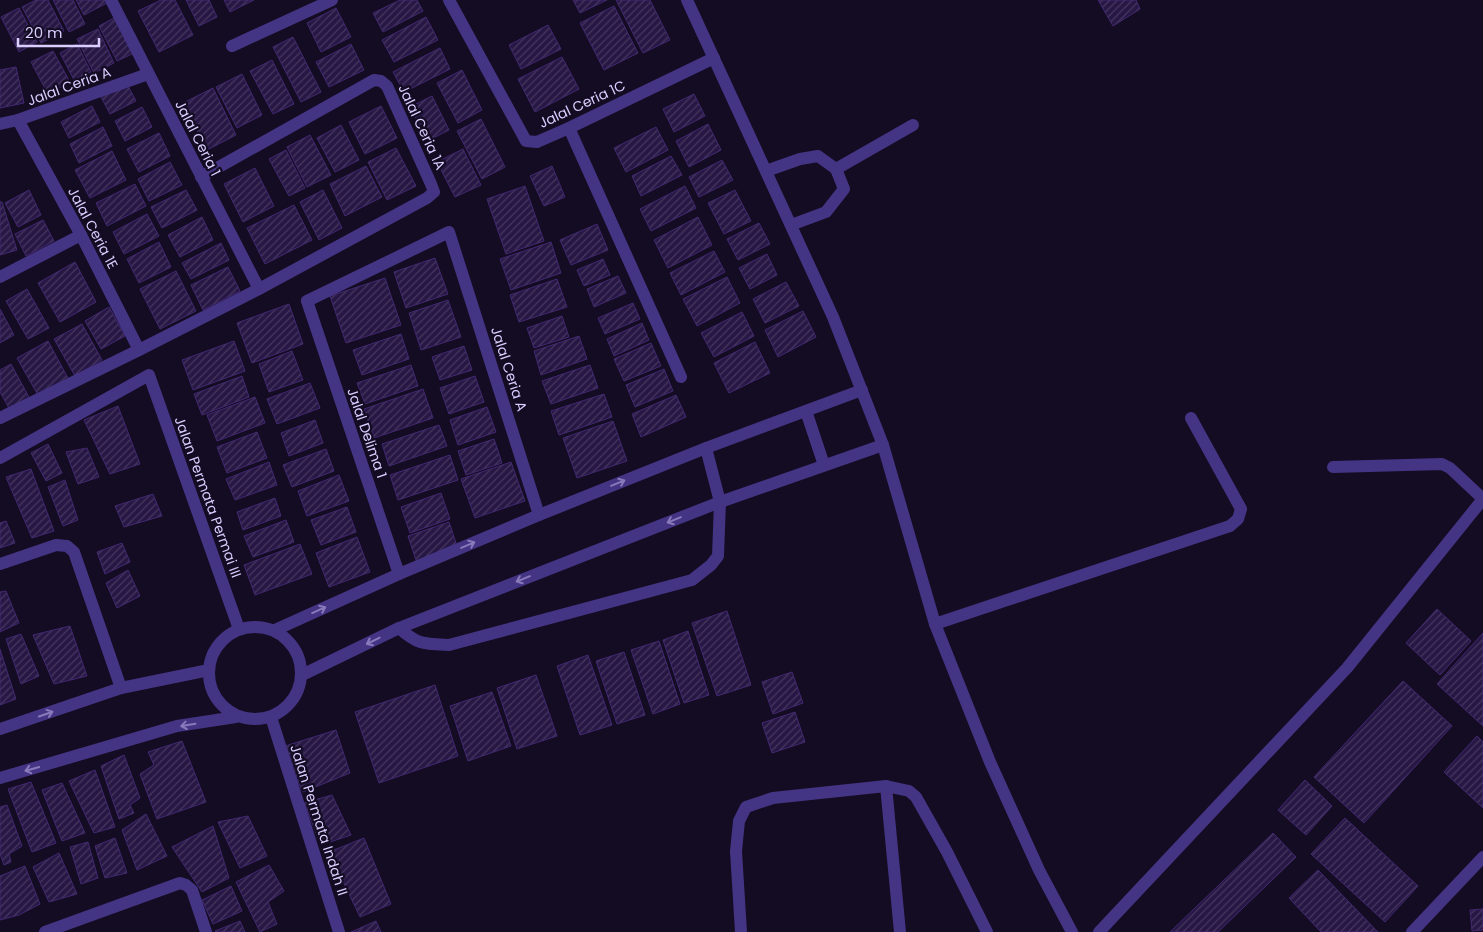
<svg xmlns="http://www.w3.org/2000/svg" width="1483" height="932" viewBox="0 0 1483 932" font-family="Poppins,sans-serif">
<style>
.building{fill:url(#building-hatch);stroke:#422871}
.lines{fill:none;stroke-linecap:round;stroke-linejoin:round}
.service{stroke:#443484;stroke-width:12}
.minor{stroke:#443484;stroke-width:12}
.tertiary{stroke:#443484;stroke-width:12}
.oneway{stroke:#8879bb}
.labels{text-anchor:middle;stroke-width:4.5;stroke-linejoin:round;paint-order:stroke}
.street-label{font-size:14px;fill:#dacdff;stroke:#130c22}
</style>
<defs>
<pattern id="building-hatch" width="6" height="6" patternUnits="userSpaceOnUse" patternTransform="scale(1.25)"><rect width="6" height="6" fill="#271744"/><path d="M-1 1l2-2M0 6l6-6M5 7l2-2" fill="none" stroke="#463860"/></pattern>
</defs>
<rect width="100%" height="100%" fill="#130c22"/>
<g class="building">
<polygon points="36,0 48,0 64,31 41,43 22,7"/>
<polygon points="53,0 73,0 85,24 69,32"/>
<polygon points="76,0 106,0 107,3 84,15"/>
<polygon points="161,0 175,0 193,35 159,52 138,11"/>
<polygon points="186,0 209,0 217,17 199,26"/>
<polygon points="224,0 254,0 230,12"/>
<polygon points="400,0 417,0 423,11 383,32 373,13"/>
<polygon points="573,0 607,0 580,13"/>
<polygon points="616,0 650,0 670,40 643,53"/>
<polygon points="1098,0 1136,0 1140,9 1113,26"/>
<polygon points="614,6 638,53 604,70 580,23"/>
<polygon points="19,8 37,42 19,52 1,17"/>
<polygon points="336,8 351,37 321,52 307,23"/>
<polygon points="116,17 134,53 117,61 99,26"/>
<polygon points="426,17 438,40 394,62 382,40"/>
<polygon points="548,25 561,49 521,69 509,45"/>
<polygon points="98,29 114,63 94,73 77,39"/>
<polygon points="293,37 321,92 301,102 273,47"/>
<polygon points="77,44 91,72 74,80 60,53"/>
<polygon points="351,44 364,70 329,87 316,62"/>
<polygon points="440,48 450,69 404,92 393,72"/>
<polygon points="53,51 70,82 48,94 31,62"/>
<polygon points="562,57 579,89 535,112 518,79"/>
<polygon points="272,60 294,104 273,114 250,71"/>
<polygon points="16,67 24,103 0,108 0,70"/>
<polygon points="462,70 482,110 458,123 437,83"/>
<polygon points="242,74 262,115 237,128 216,87"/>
<polygon points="127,84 136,101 110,114 101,97"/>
<polygon points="213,88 236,135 207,150 183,103"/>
<polygon points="694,94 705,116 674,132 663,109"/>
<polygon points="432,96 449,130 427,141 410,107"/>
<polygon points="92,106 100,122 69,138 61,122"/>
<polygon points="381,106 397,138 365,154 349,122"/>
<polygon points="142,107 152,127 125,141 115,121"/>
<polygon points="481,119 505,167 482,179 457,131"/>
<polygon points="708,124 721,150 689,167 676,141"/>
<polygon points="341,125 359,160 335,172 317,138"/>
<polygon points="103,127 112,146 79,163 70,144"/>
<polygon points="656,127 668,150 626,172 614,148"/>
<polygon points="159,133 170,156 139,172 127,149"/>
<polygon points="310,135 331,175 307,187 287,147"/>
<polygon points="396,148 416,186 387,200 368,162"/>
<polygon points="463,149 481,185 455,197 437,162"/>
<polygon points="286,150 305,188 289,196 269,159"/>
<polygon points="112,151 126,180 90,198 75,170"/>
<polygon points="671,156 682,175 641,196 632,176"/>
<polygon points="722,160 733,180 699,197 689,177"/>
<polygon points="170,162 182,185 149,201 138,179"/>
<polygon points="366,166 382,197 345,216 330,184"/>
<polygon points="552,166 565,197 544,206 530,176"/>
<polygon points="255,168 274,206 243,222 224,184"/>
<polygon points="135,184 146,206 107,226 96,203"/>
<polygon points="525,186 544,241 506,254 487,199"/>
<polygon points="685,186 696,208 651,231 640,209"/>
<polygon points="29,190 41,215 18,227 5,203"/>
<polygon points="186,190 197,210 162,228 151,207"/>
<polygon points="323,190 342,228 319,240 300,202"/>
<polygon points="735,190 751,221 724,234 708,203"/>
<polygon points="0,202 2,202 17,250 0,255"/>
<polygon points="294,205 312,240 265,264 247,228"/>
<polygon points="147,214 159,236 124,254 113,232"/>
<polygon points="202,217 213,240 180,257 168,235"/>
<polygon points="698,217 712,245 668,268 654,240"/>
<polygon points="43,220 54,241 26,256 15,234"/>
<polygon points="759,223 770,244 738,260 727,239"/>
<polygon points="597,224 608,250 571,265 560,240"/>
<polygon points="159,242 171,267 139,283 127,259"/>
<polygon points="551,242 561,273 511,290 500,259"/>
<polygon points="221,243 229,260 191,279 182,263"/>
<polygon points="714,251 725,272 681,295 670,273"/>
<polygon points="767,254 777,275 750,289 739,268"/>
<polygon points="435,258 448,294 406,308 394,272"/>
<polygon points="603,259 610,275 584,286 577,270"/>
<polygon points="75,262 96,302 60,322 38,283"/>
<polygon points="228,267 240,291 203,310 191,285"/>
<polygon points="176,271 196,311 160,329 140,289"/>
<polygon points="618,276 626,293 594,307 587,289"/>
<polygon points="727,277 740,303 697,326 683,299"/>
<polygon points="385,278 401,325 346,343 330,296"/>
<polygon points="557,279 567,307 519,322 510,295"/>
<polygon points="786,282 799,306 765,323 753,299"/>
<polygon points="27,289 49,328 28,339 6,301"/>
<polygon points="448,300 461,337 421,350 409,313"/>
<polygon points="633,303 640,319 605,334 598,318"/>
<polygon points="289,304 303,344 252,363 237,323"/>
<polygon points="109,307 125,336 101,349 85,321"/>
<polygon points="0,309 14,335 0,343"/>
<polygon points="803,311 816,337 778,357 765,330"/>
<polygon points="742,312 754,336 714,357 701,333"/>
<polygon points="562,316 569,337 534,348 527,328"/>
<polygon points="642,323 649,340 614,356 607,339"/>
<polygon points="82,324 102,360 75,376 54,339"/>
<polygon points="401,334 409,359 362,375 353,350"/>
<polygon points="579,336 587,359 541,375 534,351"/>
<polygon points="48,341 69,380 39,397 17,358"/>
<polygon points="234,341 245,371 193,390 182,360"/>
<polygon points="755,342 770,373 729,393 714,363"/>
<polygon points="651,343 661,366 624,381 614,359"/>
<polygon points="464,346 472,370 440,380 432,357"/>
<polygon points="292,351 303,380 269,392 259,364"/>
<polygon points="11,364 30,399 10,410 0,392 0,370"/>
<polygon points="411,365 418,386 365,404 357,383"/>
<polygon points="590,365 598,388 551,404 542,381"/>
<polygon points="664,369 673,391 635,407 626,385"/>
<polygon points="242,376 249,397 202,415 194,394"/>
<polygon points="475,376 484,402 449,414 440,388"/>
<polygon points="310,383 320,408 277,424 267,399"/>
<polygon points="423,389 433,418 374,438 364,409"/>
<polygon points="604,394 612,417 559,435 551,411"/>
<polygon points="676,395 686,417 641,437 632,414"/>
<polygon points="255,397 265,423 217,441 207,415"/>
<polygon points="118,406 140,464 110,474 84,420"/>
<polygon points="487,407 496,432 458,445 450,420"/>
<polygon points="315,420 323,443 289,456 281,433"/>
<polygon points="613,421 627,461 577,478 563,438"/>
<polygon points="439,425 447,446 389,466 382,444"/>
<polygon points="257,432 267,458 227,473 217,447"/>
<polygon points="494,439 502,463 466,475 458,451"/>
<polygon points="48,444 62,473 46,481 31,453"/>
<polygon points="87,448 99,477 78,484 66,452"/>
<polygon points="326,449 334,471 292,487 283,465"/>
<polygon points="450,455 458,480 398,500 390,475"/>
<polygon points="269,462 277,485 235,500 226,479"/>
<polygon points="511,462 525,501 475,518 461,479"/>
<polygon points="31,469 54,531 32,538 6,477"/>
<polygon points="339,475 349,501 307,516 298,491"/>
<polygon points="65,480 78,520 63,526 48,487"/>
<polygon points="441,493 450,519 410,533 401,507"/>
<polygon points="153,494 162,516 124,527 115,506"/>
<polygon points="275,498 281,516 243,530 237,512"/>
<polygon points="347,507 356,532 321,545 311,520"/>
<polygon points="286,520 294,542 253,557 244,536"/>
<polygon points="6,521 15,543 0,548 0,523"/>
<polygon points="449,522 458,549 417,563 408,536"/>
<polygon points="357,537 370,572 329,587 316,553"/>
<polygon points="122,543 130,562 105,574 97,552"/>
<polygon points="300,544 312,574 255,595 244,565"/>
<polygon points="128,570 140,596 117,608 106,583"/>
<polygon points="6,591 19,623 0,632 0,592"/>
<polygon points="1437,609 1471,641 1440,675 1406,643"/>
<polygon points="727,611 751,685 717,696 692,623"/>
<polygon points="70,626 87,676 54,684 33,635"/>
<polygon points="688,631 709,695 684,703 663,640"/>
<polygon points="1483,633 1483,726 1437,684"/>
<polygon points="21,634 39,676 21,684 6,639"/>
<polygon points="659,641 680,704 653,714 631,650"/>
<polygon points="0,649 16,699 0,705"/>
<polygon points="624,652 645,715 617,724 596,661"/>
<polygon points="588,655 612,725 580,735 557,666"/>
<polygon points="792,672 803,703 773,714 762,682"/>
<polygon points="536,675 557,736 517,749 497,688"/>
<polygon points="1403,681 1452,726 1364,823 1314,777"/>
<polygon points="435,685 458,756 379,783 355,712"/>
<polygon points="492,692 511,746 468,761 450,706"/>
<polygon points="795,712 805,742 772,753 762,723"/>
<polygon points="336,730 350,773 303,792 282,747"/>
<polygon points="1477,736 1483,742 1483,808 1444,772"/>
<polygon points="182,741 206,802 157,819 140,774 154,765 148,752"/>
<polygon points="124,755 140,798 130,805 134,813 119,819 101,766"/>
<polygon points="95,770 115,827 94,833 69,781"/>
<polygon points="1305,780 1332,806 1306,835 1278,810"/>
<polygon points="31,782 56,843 32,852 8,789"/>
<polygon points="62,783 85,833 62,841 42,790"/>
<polygon points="332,795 351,835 321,845 304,803"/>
<polygon points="7,805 22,846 9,854 11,862 4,865 0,854 0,807"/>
<polygon points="146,814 167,856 137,870 122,830"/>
<polygon points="248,816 267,856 240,868 218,822"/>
<polygon points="1345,818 1418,886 1385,922 1311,854"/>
<polygon points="213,826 229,878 202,892 172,847"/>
<polygon points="1273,833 1296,857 1218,932 1170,932"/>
<polygon points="115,838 127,873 105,878 95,846"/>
<polygon points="364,838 391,904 360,917 329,852"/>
<polygon points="88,842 98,878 81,884 70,847"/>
<polygon points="59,853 77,894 49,902 33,867"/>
<polygon points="269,865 284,891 268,902 277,924 260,932 236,882"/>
<polygon points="25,866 40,904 19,915 0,920 0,876"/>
<polygon points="1318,870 1378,932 1321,932 1289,898"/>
<polygon points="231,886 242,911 213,924 202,900"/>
<polygon points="1483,909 1483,930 1472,931 1470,910"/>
<polygon points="240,921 245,932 216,932 215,931"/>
<polygon points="376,921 381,932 351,932"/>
</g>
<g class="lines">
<g class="service">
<polyline points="836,169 913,125"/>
<polyline points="766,171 800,159 818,156 836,169 844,189 826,212 791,225"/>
<polyline points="1333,467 1442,464 1450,468 1483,499"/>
<polyline points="886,786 900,932"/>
<polyline points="741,932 736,851 739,821 746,807 773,798 886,786 909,791 916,797 947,852 987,932"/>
</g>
<g class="minor">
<polyline points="111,0 259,289"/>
<polyline points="449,0 526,141 537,142 569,128 714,58"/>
<polyline points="687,0 833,317 883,445 935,624 990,762 1039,870 1072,932"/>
<polyline points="232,46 332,0"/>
<polyline points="18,120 81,235 139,350"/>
<polyline points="0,124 18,120 148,74"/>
<polyline points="569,128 681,377"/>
<polyline points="0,277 81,235"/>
<polyline points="806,411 824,465"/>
<polyline points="0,418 139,350 259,289 427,198 434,192 431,184 387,86 381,81 374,80 201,177"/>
<polyline points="0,458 149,375 239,629"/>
<polyline points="0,564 56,545 67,546 74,552 121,688"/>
<polyline points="399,574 307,301 449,232 539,515"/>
<polyline points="935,624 1230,526 1238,519 1241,509 1191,418"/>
<circle cx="255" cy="673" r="46"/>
<path d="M399,628C418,645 424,644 449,645L692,580L711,565L718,556L720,502L706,448"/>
<polyline points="275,630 399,574 539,515 706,448 862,390"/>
<polyline points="302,675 399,628 720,502 883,445"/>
<polyline points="271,717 339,932"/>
<polyline points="0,729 121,688 209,670"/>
<polyline points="0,778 177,726 236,717"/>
<polyline points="45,932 180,883 186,885 192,890 206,932"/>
<polyline points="1412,932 1483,857"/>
</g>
<polyline class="tertiary" points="1099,932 1347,668 1483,499"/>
</g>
<defs><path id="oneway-shaft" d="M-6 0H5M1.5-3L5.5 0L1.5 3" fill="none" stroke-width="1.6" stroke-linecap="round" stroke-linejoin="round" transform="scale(1.25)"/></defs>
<g class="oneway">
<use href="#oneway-shaft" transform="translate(618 483) rotate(-22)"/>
<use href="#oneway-shaft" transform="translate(674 520) rotate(158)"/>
<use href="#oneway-shaft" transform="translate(468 545) rotate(-23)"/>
<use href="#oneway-shaft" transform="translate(523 579) rotate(158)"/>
<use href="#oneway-shaft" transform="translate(319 610) rotate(-24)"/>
<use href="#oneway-shaft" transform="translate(373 641) rotate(154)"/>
<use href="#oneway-shaft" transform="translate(46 714) rotate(-19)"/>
<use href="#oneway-shaft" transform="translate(188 725) rotate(171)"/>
<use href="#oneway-shaft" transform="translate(32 769) rotate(164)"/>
</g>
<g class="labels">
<g class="street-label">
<text transform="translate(69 86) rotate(-20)" y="5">Jalal Ceria A</text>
<text transform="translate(582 104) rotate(-25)" y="5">Jalal Ceria 1C</text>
<text transform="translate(422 127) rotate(65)" y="5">Jalal Ceria 1A</text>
<text transform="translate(198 138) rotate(63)" y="5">Jalal Ceria 1</text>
<text transform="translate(93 228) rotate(62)" y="5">Jalal Ceria 1E</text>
<text transform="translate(509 369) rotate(72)" y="5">Jalal Ceria A</text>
<text transform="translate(367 433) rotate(71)" y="5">Jalal Delima 1</text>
<text transform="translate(208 497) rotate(70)" y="5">Jalan Permata Permai III</text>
<text transform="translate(319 820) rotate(72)" y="5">Jalan Permata Indah II</text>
</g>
</g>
<path d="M18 38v8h81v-8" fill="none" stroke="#dacdff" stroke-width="2.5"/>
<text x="25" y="38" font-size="15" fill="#dacdff" stroke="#130c22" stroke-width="4" paint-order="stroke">20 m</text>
</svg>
